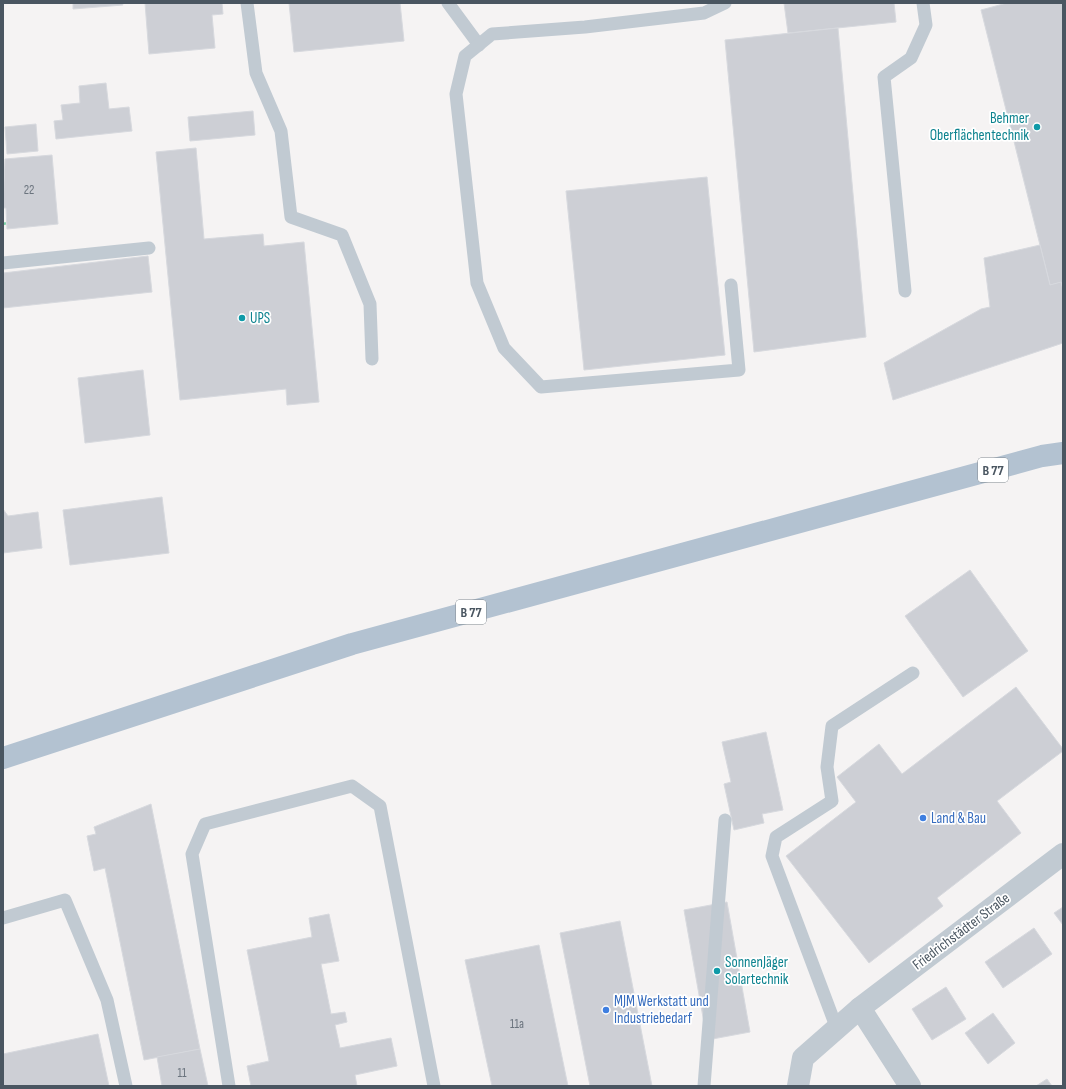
<svg xmlns="http://www.w3.org/2000/svg" width="1066" height="1089" viewBox="0 0 1066 1089" font-family="'Sofia Sans Condensed',sans-serif">
<style>
.building{fill:#cdcfd5;stroke:#d7d9de}
.lines{fill:none;stroke-linecap:round;stroke-linejoin:round}
.path{stroke:#7ad0a6;stroke-width:2.5;stroke-dasharray:3 2;stroke-linecap:butt}
.service{stroke:#c1cad2;stroke-width:13}
.minor{stroke:#c1cad2;stroke-width:22}
.primary{stroke:#b3c2d1;stroke-width:22}
.culture-dot{fill:#0f9aa8;stroke:#fff;stroke-width:1.5}
.shop-dot{fill:#3f7fe0;stroke:#fff;stroke-width:1.5}
.labels{text-anchor:middle;stroke-width:3.5;stroke-linejoin:round;paint-order:stroke}
.number-label{font-size:13px;fill:#6b747e}
.shield{fill:#fff;stroke:#808990;stroke-width:1}
.shield-label{font-size:14px;font-weight:bold;fill:#4a5661}
.culture-label{font-size:15px;fill:#0d838f;stroke:#fff;text-anchor:start}
.shop-label{font-size:15px;fill:#366cbe;stroke:#fff;text-anchor:start}
.street-label{font-size:15px;fill:#4a5661;stroke:#fff}
</style>
<rect width="100%" height="100%" fill="#f5f3f3"/>
<g class="building">
<polygon points="73,3 122,3 123,5 73,9"/>
<polygon points="145,3 222,3 223,14 212,15 215,48 149,54"/>
<polygon points="289,3 400,3 404,41 294,52"/>
<polygon points="784,3 894,3 896,22 788,33"/>
<polygon points="1007,3 1063,3 1063,282 1050,285 981,10"/>
<polygon points="838,28 866,337 754,352 725,40"/>
<polygon points="106,83 109,109 129,107 132,131 56,139 54,121 63,120 61,105 80,103 79,86"/>
<polygon points="253,111 255,135 190,141 188,117"/>
<polygon points="36,124 38,151 7,154 5,127"/>
<polygon points="196,148 204,239 263,234 264,246 304,242 319,402 287,405 286,389 180,400 156,152"/>
<polygon points="52,155 58,224 7,229 6,208 3,208 5,159"/>
<polygon points="707,177 725,355 584,370 566,191"/>
<polygon points="1040,245 1050,285 1061,282 1063,290 1063,343 893,400 884,363 981,309 990,307 984,258"/>
<polygon points="148,256 152,292 3,308 3,273"/>
<polygon points="143,370 150,435 85,443 78,378"/>
<polygon points="162,497 169,553 70,565 63,510"/>
<polygon points="3,509 8,516 38,512 42,548 3,553"/>
<polygon points="970,570 1028,651 963,697 905,616"/>
<polygon points="1016,687 1063,749 1063,751 997,801 1021,833 937,898 943,906 869,963 786,856 856,802 837,777 879,744 902,774"/>
<polygon points="766,732 783,810 762,814 764,823 734,830 724,784 731,782 722,742"/>
<polygon points="151,804 200,1049 144,1060 105,868 94,871 87,836 96,834 94,827"/>
<polygon points="727,902 750,1032 707,1040 684,910"/>
<polygon points="1063,907 1063,925 1054,913"/>
<polygon points="329,914 339,961 321,964 331,1014 345,1012 347,1022 335,1025 340,1048 391,1038 397,1066 355,1075 357,1086 251,1086 247,1066 269,1061 247,950 312,937 309,918"/>
<polygon points="620,921 652,1086 590,1086 560,933"/>
<polygon points="1034,928 1052,954 1003,988 985,962"/>
<polygon points="539,945 568,1086 492,1086 465,960"/>
<polygon points="946,987 966,1019 932,1040 912,1009"/>
<polygon points="993,1013 1015,1043 988,1064 965,1033"/>
<polygon points="98,1034 109,1086 3,1086 3,1054"/>
<polygon points="200,1049 208,1086 162,1086 157,1057"/>
<polygon points="1047,1079 1052,1086 1036,1086"/>
</g>
<g class="lines">
<polyline class="path" points="3,224 7,223"/>
<g class="service">
<polyline points="247,3 256,73 281,131 291,217 342,235 370,304 372,359"/>
<polyline points="448,3 479,45"/>
<polyline points="725,3 704,13 585,27 492,34 465,56 456,94 477,283 504,348 541,387 739,370 731,285"/>
<polyline points="3,263 149,248"/>
<polyline points="905,291 884,77 911,58 926,25 923,3"/>
<polyline points="3,918 65,900 107,1000 126,1086"/>
<polyline points="837,1029 772,856 776,837 832,801 827,767 832,726 913,673"/>
<polyline points="229,1086 192,854 205,824 352,786 380,806 434,1086"/>
<polyline points="704,1086 725,820"/>
</g>
<g class="minor">
<polyline points="860,1008 1063,854"/>
<polyline points="798,1086 803,1058 860,1008 910,1086"/>
</g>
<polyline class="primary" points="3,758 352,644 1042,456 1063,453"/>
</g>
<g class="culture-dot">
<circle cx="1037" cy="127" r="4"/>
<circle cx="242" cy="318" r="4"/>
<circle cx="717" cy="971" r="4"/>
</g>
<g class="shop-dot">
<circle cx="923" cy="818" r="4"/>
<circle cx="606" cy="1010" r="4"/>
</g>
<g class="labels">
<g class="number-label">
<text x="29" y="194">22</text>
<text x="517" y="1028">11a</text>
<text x="182" y="1077">11</text>
</g>
<g class="shield">
<rect x="978" y="458" width="30" height="24" rx="3"/>
<rect x="456" y="600" width="30" height="24" rx="3"/>
</g>
<g class="shield-label">
<text x="993" y="475">B 77</text>
<text x="471" y="617">B 77</text>
</g>
<g class="culture-label">
<text x="1029" y="123" text-anchor="end">Behmer<tspan x="1029" dy="17">Oberflächentechnik</tspan></text>
<text x="250" y="323">UPS</text>
<text x="725" y="967">SonnenJäger<tspan x="725" dy="17">Solartechnik</tspan></text>
</g>
<g class="shop-label">
<text x="931" y="823">Land &amp; Bau</text>
<text x="614" y="1006">MJM Werkstatt und<tspan x="614" dy="17">Industriebedarf</tspan></text>
</g>
<g class="street-label">
<text transform="translate(961 931) rotate(-37)" y="5">Friedrichstädter Straße</text>
</g>
</g>
<rect width="1066" height="1089" fill="none" stroke="#4a5661" stroke-width="8"/>
</svg>
